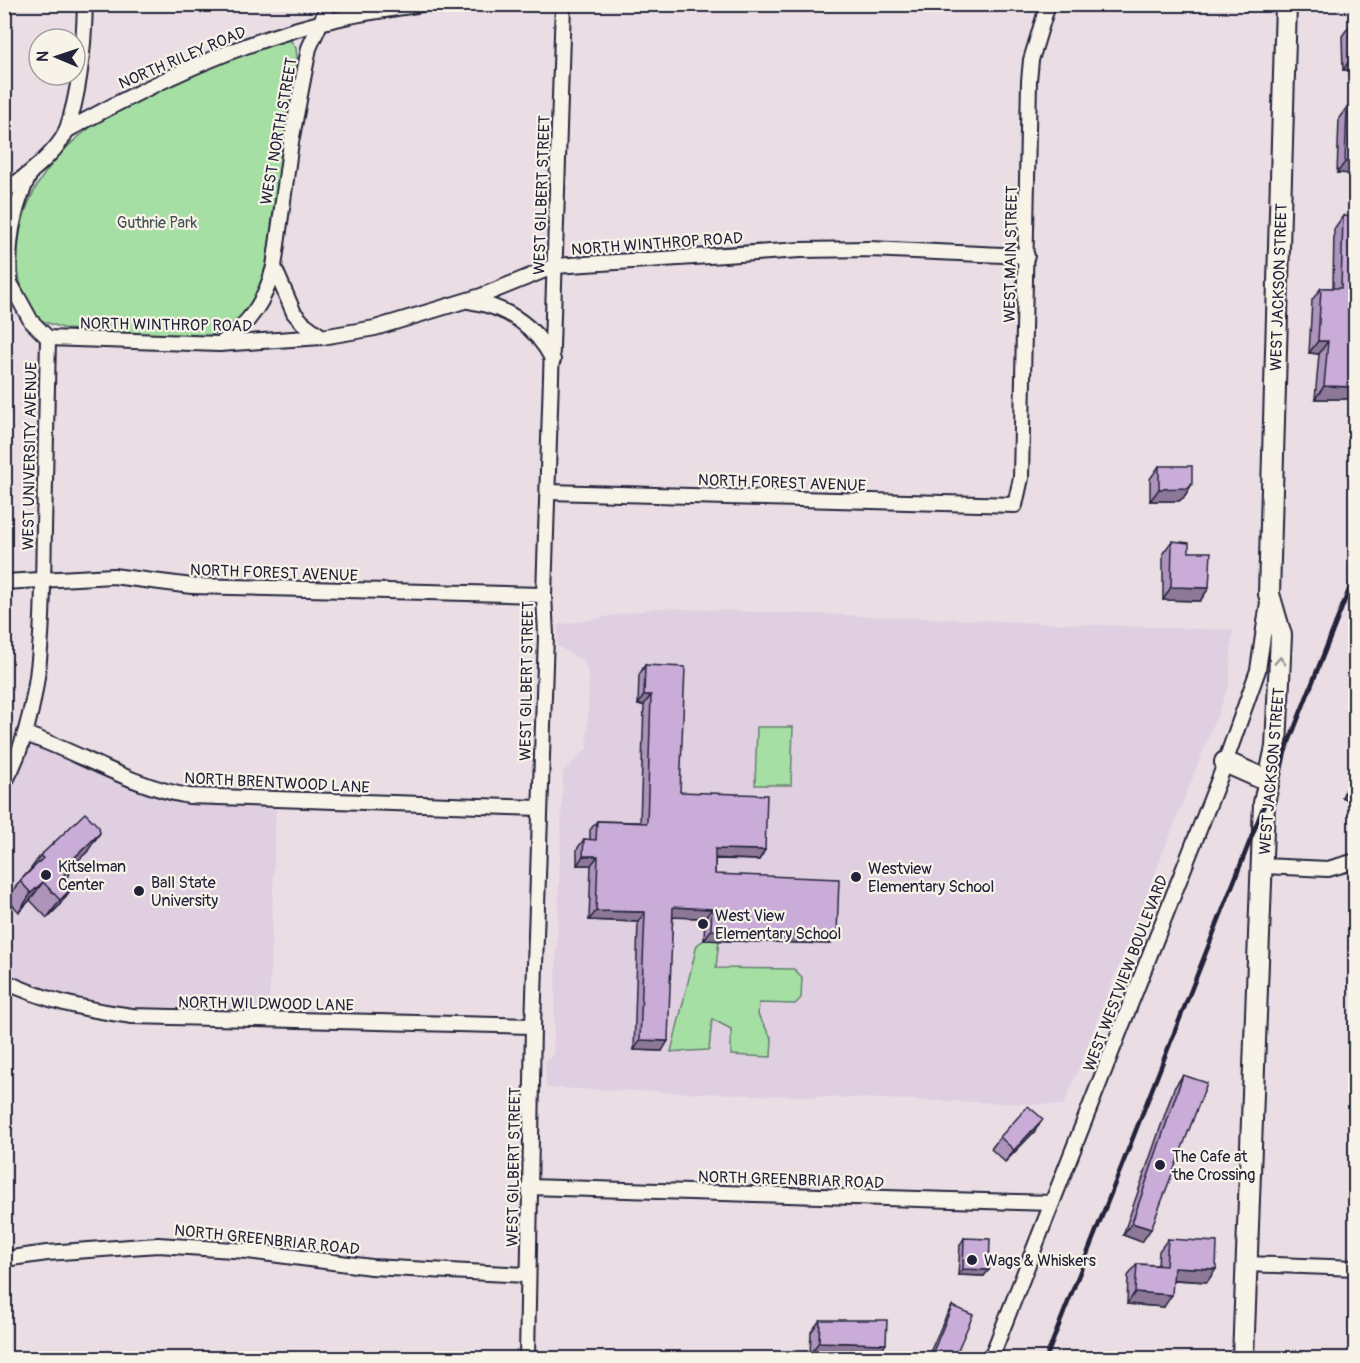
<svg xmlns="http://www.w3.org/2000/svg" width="1360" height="1363" viewBox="0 0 1360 1363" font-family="Pangolin,sans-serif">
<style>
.built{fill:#e0cfe1}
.green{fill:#a6dfa3;stroke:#64806f;stroke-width:1.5}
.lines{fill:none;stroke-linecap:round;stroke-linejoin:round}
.street-casing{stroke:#22223b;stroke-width:18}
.secondary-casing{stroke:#22223b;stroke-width:24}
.street{stroke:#f7f3e8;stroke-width:14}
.secondary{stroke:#f7f3e8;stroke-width:20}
.rail{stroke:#22223b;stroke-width:4.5}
.wall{fill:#ae94bb;stroke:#22223b;stroke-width:1.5}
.shaded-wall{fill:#8d7898;stroke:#22223b;stroke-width:1.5}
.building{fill:#caacd9;stroke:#22223b;stroke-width:1.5}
.oneway{stroke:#97959a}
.poi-dot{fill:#22223b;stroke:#f7f3e8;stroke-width:2}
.labels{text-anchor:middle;stroke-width:4.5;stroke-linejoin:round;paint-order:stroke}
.street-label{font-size:16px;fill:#22223b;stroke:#f7f3e8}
.park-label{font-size:16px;fill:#435155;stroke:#f7f3e8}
.poi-label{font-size:16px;fill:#22223b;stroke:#f7f3e8;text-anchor:start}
</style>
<rect width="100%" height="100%" fill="#eadee4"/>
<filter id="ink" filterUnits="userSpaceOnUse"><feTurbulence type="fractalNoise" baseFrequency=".0167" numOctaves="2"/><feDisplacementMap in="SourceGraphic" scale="12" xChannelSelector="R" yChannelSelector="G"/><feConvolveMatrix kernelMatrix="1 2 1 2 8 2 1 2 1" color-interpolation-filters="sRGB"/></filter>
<g filter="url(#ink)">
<g class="built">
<polygon points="658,608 1233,630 1229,685 1064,1105 546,1088 545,1061 553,1055 563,771 587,749 589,678 584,661 557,646 558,625"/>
<polygon points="25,734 139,784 276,801 269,1019 132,1016 5,981 4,784"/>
</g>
<g class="green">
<path d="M286,40L291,41L296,48L297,58L266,264C256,305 241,332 196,338L66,329L39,320C34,310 26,299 22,288C15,267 17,241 23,220C50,115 194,69 286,40Z"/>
<polygon points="757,727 793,727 791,785 755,785"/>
<polygon points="704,940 719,940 716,968 794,969 802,977 801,998 795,1004 759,1003 758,1015 772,1039 771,1057 731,1055 731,1029 712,1019 709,1050 671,1052 697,945"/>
</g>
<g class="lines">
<defs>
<g id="street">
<path d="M66,131C154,82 246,38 345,17C370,11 396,9 422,4"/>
<path d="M4,191C24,179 59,151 67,129C80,91 84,45 85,4"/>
<path d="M4,272L31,321L48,338C47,402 45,466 44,529C42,614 46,708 4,784"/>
<path d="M10,279C7,243 13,209 29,176"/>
<path d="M469,301C507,307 535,325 553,360"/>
<polyline points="322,337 303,323 294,313 274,267 291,142 309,48 329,4"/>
<polyline points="48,338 219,344 322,337 375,328 481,296 555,266 800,250 870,249 1027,256"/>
<path d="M220,344C250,324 265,301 274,267"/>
<polyline points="549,492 1015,505 1021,478 1029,81 1031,60 1048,4"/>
<polyline points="4,582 113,576 192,586 544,595"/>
<path d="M25,734C81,753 130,786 189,796L540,808"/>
<polyline points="1262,866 1328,869 1356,861"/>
<path d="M4,981C45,1001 88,1010 132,1016L533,1026"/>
<polyline points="529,1187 1052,1203"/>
<polyline points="4,1259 47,1253 158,1245 248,1251 371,1267 527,1275"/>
<polyline points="1247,1264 1356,1268"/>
<polyline points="527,1358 533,1026 546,635 544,595 563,4"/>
<polyline points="991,1358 1221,774 1258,670 1268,602"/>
</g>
<g id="secondary">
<polyline points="1225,762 1268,781"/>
<polyline points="1243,1358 1264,803 1276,747 1281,635 1269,594 1286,4"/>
</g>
</defs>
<use href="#street" class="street-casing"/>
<use href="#secondary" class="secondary-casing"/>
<use href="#street" class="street"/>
<use href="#secondary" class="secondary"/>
<polyline class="rail" points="1046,1358 1356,572"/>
</g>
<g class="wall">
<polygon points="1350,25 1356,25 1356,70 1343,70 1342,36"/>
<polygon points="1347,107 1356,174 1337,173 1339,118"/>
<polygon points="1343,216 1356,399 1315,399 1319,354 1309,353 1312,300 1321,288 1333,288 1334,229"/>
<polygon points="1159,466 1192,484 1184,497 1179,501 1150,501 1150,479"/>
<polygon points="1172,541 1189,552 1209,588 1200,601 1163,600 1163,553"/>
<polygon points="645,665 680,792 765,850 759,860 715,859 715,874 830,944 704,940 705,918 673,917 662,1051 634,1050 638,922 589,920 591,865 577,865 577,849 584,839 590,840 590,830 597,821 640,822 644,705 638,705 639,675"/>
<polygon points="1356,766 1356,803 1342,797"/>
<polygon points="87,852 77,861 63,881 71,889 58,907 47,918 30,900 19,912 7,899 20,881 30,870 40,856"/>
<polygon points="1183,1075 1142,1242 1123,1235 1174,1088"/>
<polygon points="1034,1132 1005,1162 991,1149 1000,1137"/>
<polygon points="964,1238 984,1276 958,1275 960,1245"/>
<polygon points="1168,1239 1216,1269 1207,1282 1173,1280 1164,1307 1127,1304 1128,1276 1137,1264 1158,1265 1159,1251"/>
<polygon points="952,1306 954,1359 927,1359 946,1316"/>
<polygon points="820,1320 877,1357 810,1354 811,1332"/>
</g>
<g class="shaded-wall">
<polygon points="1351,58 1356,58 1356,70 1343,70"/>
<polygon points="1345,162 1356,162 1356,174 1337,173"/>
<polygon points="1318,341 1328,341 1319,354 1309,353"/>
<polygon points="1324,386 1356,387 1356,399 1315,399"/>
<polygon points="1192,484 1184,497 1179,501 1150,501 1159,489"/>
<polygon points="1171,587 1209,588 1200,601 1163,600"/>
<polygon points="644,695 651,695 644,705 638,705"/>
<polygon points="1347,791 1356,795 1356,803 1342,797"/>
<polygon points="100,833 87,852 62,876 74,858"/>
<polygon points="715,849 765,850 759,860 709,858"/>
<polygon points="583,856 598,856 591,865 577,865"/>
<polygon points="78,861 65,880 52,892 60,878"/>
<polygon points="43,882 30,900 19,912 31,893"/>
<polygon points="71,889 58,907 47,918 60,900"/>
<polygon points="673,907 712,909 705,918 666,917"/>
<polygon points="596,911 645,912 638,922 589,920"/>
<polygon points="711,930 837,934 830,944 704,940"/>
<polygon points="640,1040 668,1041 662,1051 634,1050"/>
<polygon points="1043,1119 1034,1132 1005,1162 1014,1150"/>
<polygon points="1132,1223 1151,1229 1142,1242 1123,1235"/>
<polygon points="1174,1267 1216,1269 1207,1282 1165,1279"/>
<polygon points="963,1269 989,1270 984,1276 958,1275"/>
<polygon points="1135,1292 1172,1295 1164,1307 1127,1304"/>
<polygon points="819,1342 886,1344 877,1357 810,1354"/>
</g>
<g class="building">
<polygon points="1350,25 1356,25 1356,58 1351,58"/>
<polygon points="1347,107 1356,107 1356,162 1345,162"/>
<polygon points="1343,216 1356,217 1356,387 1324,386 1328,341 1318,341 1321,288 1341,288"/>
<polygon points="1159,466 1192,466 1192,484 1187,488 1159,489"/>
<polygon points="1172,541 1189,543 1189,552 1211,552 1209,588 1171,587"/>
<polygon points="645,665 685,667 680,792 767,795 765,850 715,849 715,874 839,879 837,934 711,930 712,909 673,907 668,1041 640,1040 645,912 596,911 598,856 583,856 584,839 596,840 597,821 647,823 651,695 644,695"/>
<polygon points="1356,770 1356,795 1347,791"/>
<polygon points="85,813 99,827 100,833 74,858 78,861 60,878 71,889 60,900 43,882 31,893 20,881 43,858 40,856"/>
<polygon points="1183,1075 1207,1083 1151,1229 1132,1223"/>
<polygon points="1028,1106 1043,1119 1014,1150 1000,1137"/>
<polygon points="964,1238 990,1239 989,1270 963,1269"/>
<polygon points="1168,1239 1217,1242 1216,1269 1174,1267 1172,1295 1135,1292 1137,1264 1166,1266"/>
<polygon points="952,1306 973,1315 954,1359 930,1359"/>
<polygon points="820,1320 887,1320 886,1344 819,1342"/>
</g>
<defs><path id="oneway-chevron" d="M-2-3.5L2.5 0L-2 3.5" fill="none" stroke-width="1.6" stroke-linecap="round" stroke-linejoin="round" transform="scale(1.5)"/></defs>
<use class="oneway" href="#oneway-chevron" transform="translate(1280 661) rotate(-87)"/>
</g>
<g class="poi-dot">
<circle cx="46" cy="875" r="6"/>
<circle cx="856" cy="877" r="6"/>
<circle cx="139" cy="891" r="6"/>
<circle cx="703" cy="924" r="6"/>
<circle cx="1160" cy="1165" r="6"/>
<circle cx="972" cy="1260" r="6"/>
</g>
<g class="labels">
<g class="street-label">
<text transform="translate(182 57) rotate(-23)" y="6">NORTH RILEY ROAD</text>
<text transform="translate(278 131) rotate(-80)" y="6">WEST NORTH STREET</text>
<text transform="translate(541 195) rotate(-88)" y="6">WEST GILBERT STREET</text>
<text transform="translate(657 243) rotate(-4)" y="6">NORTH WINTHROP ROAD</text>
<text transform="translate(1010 254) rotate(-89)" y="6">WEST MAIN STREET</text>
<text transform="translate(1278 287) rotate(-88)" y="6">WEST JACKSON STREET</text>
<text transform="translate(166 324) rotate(1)" y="6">NORTH WINTHROP ROAD</text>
<text transform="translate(29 456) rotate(-89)" y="6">WEST UNIVERSITY AVENUE</text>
<text transform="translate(782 482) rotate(2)" y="6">NORTH FOREST AVENUE</text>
<text transform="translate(274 572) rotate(2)" y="6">NORTH FOREST AVENUE</text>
<text transform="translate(526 681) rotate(-89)" y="6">WEST GILBERT STREET</text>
<text transform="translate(1271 771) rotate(-85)" y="6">WEST JACKSON STREET</text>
<text transform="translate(277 782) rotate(3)" y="6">NORTH BRENTWOOD LANE</text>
<text transform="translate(1125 973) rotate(-69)" y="6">WEST WESTVIEW BOULEVARD</text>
<text transform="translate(266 1003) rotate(1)" y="6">NORTH WILDWOOD LANE</text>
<text transform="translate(513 1167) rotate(-89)" y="6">WEST GILBERT STREET</text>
<text transform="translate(791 1179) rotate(2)" y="6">NORTH GREENBRIAR ROAD</text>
<text transform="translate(267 1239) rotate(6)" y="6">NORTH GREENBRIAR ROAD</text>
</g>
<g class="park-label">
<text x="157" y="228">Guthrie Park</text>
</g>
<g class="poi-label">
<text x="58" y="872">Kitselman<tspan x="58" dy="18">Center</tspan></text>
<text x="868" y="874">Westview<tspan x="868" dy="18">Elementary School</tspan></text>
<text x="151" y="888">Ball State<tspan x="151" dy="18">University</tspan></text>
<text x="715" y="921">West View<tspan x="715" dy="18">Elementary School</tspan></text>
<text x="1172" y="1162">The Cafe at<tspan x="1172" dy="18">the Crossing</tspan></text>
<text x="984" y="1266">Wags &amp; Whiskers</text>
</g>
</g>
<rect width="1360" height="1363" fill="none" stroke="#f7f3e8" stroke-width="24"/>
<rect x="12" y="12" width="1336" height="1339" fill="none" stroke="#22223b" stroke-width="2" filter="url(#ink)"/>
<g transform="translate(57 57) rotate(272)"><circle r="28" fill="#f7f3e8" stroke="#a29fa3" stroke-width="1.5"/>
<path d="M0-4.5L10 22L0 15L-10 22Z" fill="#22223b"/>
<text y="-9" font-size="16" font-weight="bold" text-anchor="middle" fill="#22223b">N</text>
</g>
</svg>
